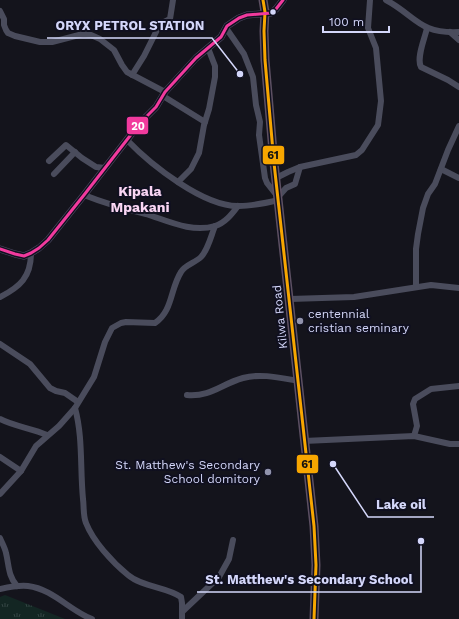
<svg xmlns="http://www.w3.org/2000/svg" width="459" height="619" viewBox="0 0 459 619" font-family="'Work Sans',sans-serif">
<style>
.grass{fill:url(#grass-tufts)}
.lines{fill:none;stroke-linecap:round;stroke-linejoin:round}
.minor{stroke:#4a4c5c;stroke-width:6}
.major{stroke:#504c62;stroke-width:7}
.highway{stroke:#5d5063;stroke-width:9}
.bus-1-casing{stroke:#101020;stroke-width:6}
.bus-2-casing{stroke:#101020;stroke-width:6}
.bus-1{stroke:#f7a600;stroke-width:3}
.bus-2{stroke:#f13a9d;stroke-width:3}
.bus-dot{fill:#d4d7fa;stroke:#101020;stroke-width:1.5}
.poi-dot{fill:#9193ac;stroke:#101020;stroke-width:1.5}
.labels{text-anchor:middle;stroke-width:4;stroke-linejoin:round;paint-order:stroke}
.poi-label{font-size:12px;fill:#d4d7fa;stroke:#101020;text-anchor:start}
.street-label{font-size:12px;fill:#d4d7fa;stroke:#101020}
.quarter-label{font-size:14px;font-weight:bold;fill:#fad6f4;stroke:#101020}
.leader{fill:none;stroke:#d4d7fa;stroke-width:1.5}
.callout-dot{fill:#d4d7fa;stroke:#101020;stroke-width:1.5}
.callout-label{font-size:13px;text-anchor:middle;font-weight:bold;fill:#d4d7fa;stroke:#101020;stroke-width:4;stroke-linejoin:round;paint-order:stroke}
.line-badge{stroke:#101020;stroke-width:1.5}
.badge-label{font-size:11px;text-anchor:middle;font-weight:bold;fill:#fff}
.pale-badge-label{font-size:11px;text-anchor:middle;font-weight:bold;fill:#111}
</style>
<defs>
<pattern id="grass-tufts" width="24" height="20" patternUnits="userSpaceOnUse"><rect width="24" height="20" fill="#132623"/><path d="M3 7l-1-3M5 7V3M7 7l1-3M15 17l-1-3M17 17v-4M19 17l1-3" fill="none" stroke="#344544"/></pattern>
</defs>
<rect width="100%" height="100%" fill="#14141c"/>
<polygon class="grass" points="5,595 65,619 0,619 0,597"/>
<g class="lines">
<g class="minor">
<path d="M386,0C416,16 419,34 459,32"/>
<polyline points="0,11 4,19 4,25 6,30 8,33 15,36 40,42 52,42 83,34 91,35 100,39 114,50 122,65 127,72 165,92"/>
<polyline points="226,28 244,54 253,77 256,105 260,122 259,135 265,178 267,183 278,197 286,188 295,184 300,167"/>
<path d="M427,28C425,38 416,58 421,67L448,80L459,87"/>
<polyline points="450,32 459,40"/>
<polyline points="132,75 144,56 160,24 170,19 173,0"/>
<polyline points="163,96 205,122"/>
<path d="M127,140C151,165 204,207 239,206C252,206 266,203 279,200"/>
<polyline points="49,161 66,145 82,158 96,167 105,168"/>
<polyline points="441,169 459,178"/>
<polyline points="54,174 75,152"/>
<polyline points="276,178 288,172 300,167 356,155 362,150 378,125 381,101 376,48 368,28 370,0"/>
<polyline points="178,182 191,169 199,153 204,125 209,109 215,77 215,66 208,48"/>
<path d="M84,195C104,203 125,209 146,214C168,221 192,233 215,226C225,223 232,214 238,206"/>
<polyline points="416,287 416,249 418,234 423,208 428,194 435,184 448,150 459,126"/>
<path d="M0,297C20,287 31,277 31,253"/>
<polyline points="290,299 354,297 431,285 459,288"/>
<polyline points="0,344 30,364 50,388 56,391 65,393 78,402"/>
<path d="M187,395C211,397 221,384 243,378C261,373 281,378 299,381"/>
<path d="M75,408C83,437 80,468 83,499C84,506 83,516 86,523C93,541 112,562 128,575C142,587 167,587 181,597L182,603V619"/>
<path d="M0,419C15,427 32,428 47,435"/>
<polyline points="414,436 417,426 413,404 415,399 431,389 459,386"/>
<polyline points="304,441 414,436 450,444 459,444"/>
<polyline points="0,457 21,471"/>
<path d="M0,494L21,471L36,446L59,426L75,408L94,377L105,342L112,328L121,323L126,322L155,323C173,311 170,289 181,272C185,265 195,263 201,257C208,250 211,236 215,226"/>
<path d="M0,538C2,543 5,548 6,553C9,565 8,576 17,586"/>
<path d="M0,589C9,587 19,585 28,586C53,589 70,611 92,619"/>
<polyline points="183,611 219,577 229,559 233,540"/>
</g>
<polyline class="major" points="0,249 15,254 24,256 31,253 39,248 48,240 84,195 140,123 156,107 165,92 196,58 221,37 227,26 239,18 247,15 271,13 276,9 283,0"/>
<polyline class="highway" points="263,0 265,12 264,31 265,60 274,163 314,526 316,565 314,619"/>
<defs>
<polyline id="bus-1" points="263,0 265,12 264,31 265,60 274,163 314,526 316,565 314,619"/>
<polyline id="bus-2" points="0,249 15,254 24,256 31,253 39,248 48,240 84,195 140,123 156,107 165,92 196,58 221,37 227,26 239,18 247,15 271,13 276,9 283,0"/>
</defs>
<use href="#bus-1" class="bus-1-casing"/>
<use href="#bus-2" class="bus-2-casing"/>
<use href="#bus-1" class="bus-1"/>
<use href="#bus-2" class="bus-2"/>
</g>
<circle class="bus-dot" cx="273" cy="12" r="3.5"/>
<g class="poi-dot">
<circle cx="300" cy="321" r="4"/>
<circle cx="268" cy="472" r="4"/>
</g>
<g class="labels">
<g class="poi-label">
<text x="308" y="318">centennial<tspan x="308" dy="14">cristian seminary</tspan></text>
<text x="260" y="469" text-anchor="end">St. Matthew's Secondary<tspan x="260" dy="14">School domitory</tspan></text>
</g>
<g class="street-label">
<text transform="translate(280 317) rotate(-96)" y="4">Kilwa Road</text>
</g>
<g class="quarter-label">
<text x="140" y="196">Kipala<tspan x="140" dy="16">Mpakani</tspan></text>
</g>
</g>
<path class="leader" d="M240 74L212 38H47M333 464L368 517H434M421 541L421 592H197"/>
<g class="callout-dot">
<circle cx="240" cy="74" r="4"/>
<circle cx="333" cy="464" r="4"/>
<circle cx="421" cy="541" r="4"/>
</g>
<g class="callout-label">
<text x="130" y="30">ORYX PETROL STATION</text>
<text x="401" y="509">Lake oil</text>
<text x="309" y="584">St. Matthew's Secondary School</text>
</g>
<g class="line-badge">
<rect x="126" y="116" width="23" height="19" rx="4" fill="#f13a9d"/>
<rect x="262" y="145" width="23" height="20" rx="4" fill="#f7a600"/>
<rect x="296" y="454" width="23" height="20" rx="4" fill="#f7a600"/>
</g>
<g class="badge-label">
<text x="138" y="130">20</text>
</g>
<g class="pale-badge-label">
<text x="273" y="159">61</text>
<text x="307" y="468">61</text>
</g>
<path d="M323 26v6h66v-6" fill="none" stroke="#d4d7fa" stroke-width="2"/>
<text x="329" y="26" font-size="12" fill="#d4d7fa" stroke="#101020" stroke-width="3" paint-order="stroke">100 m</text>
</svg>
